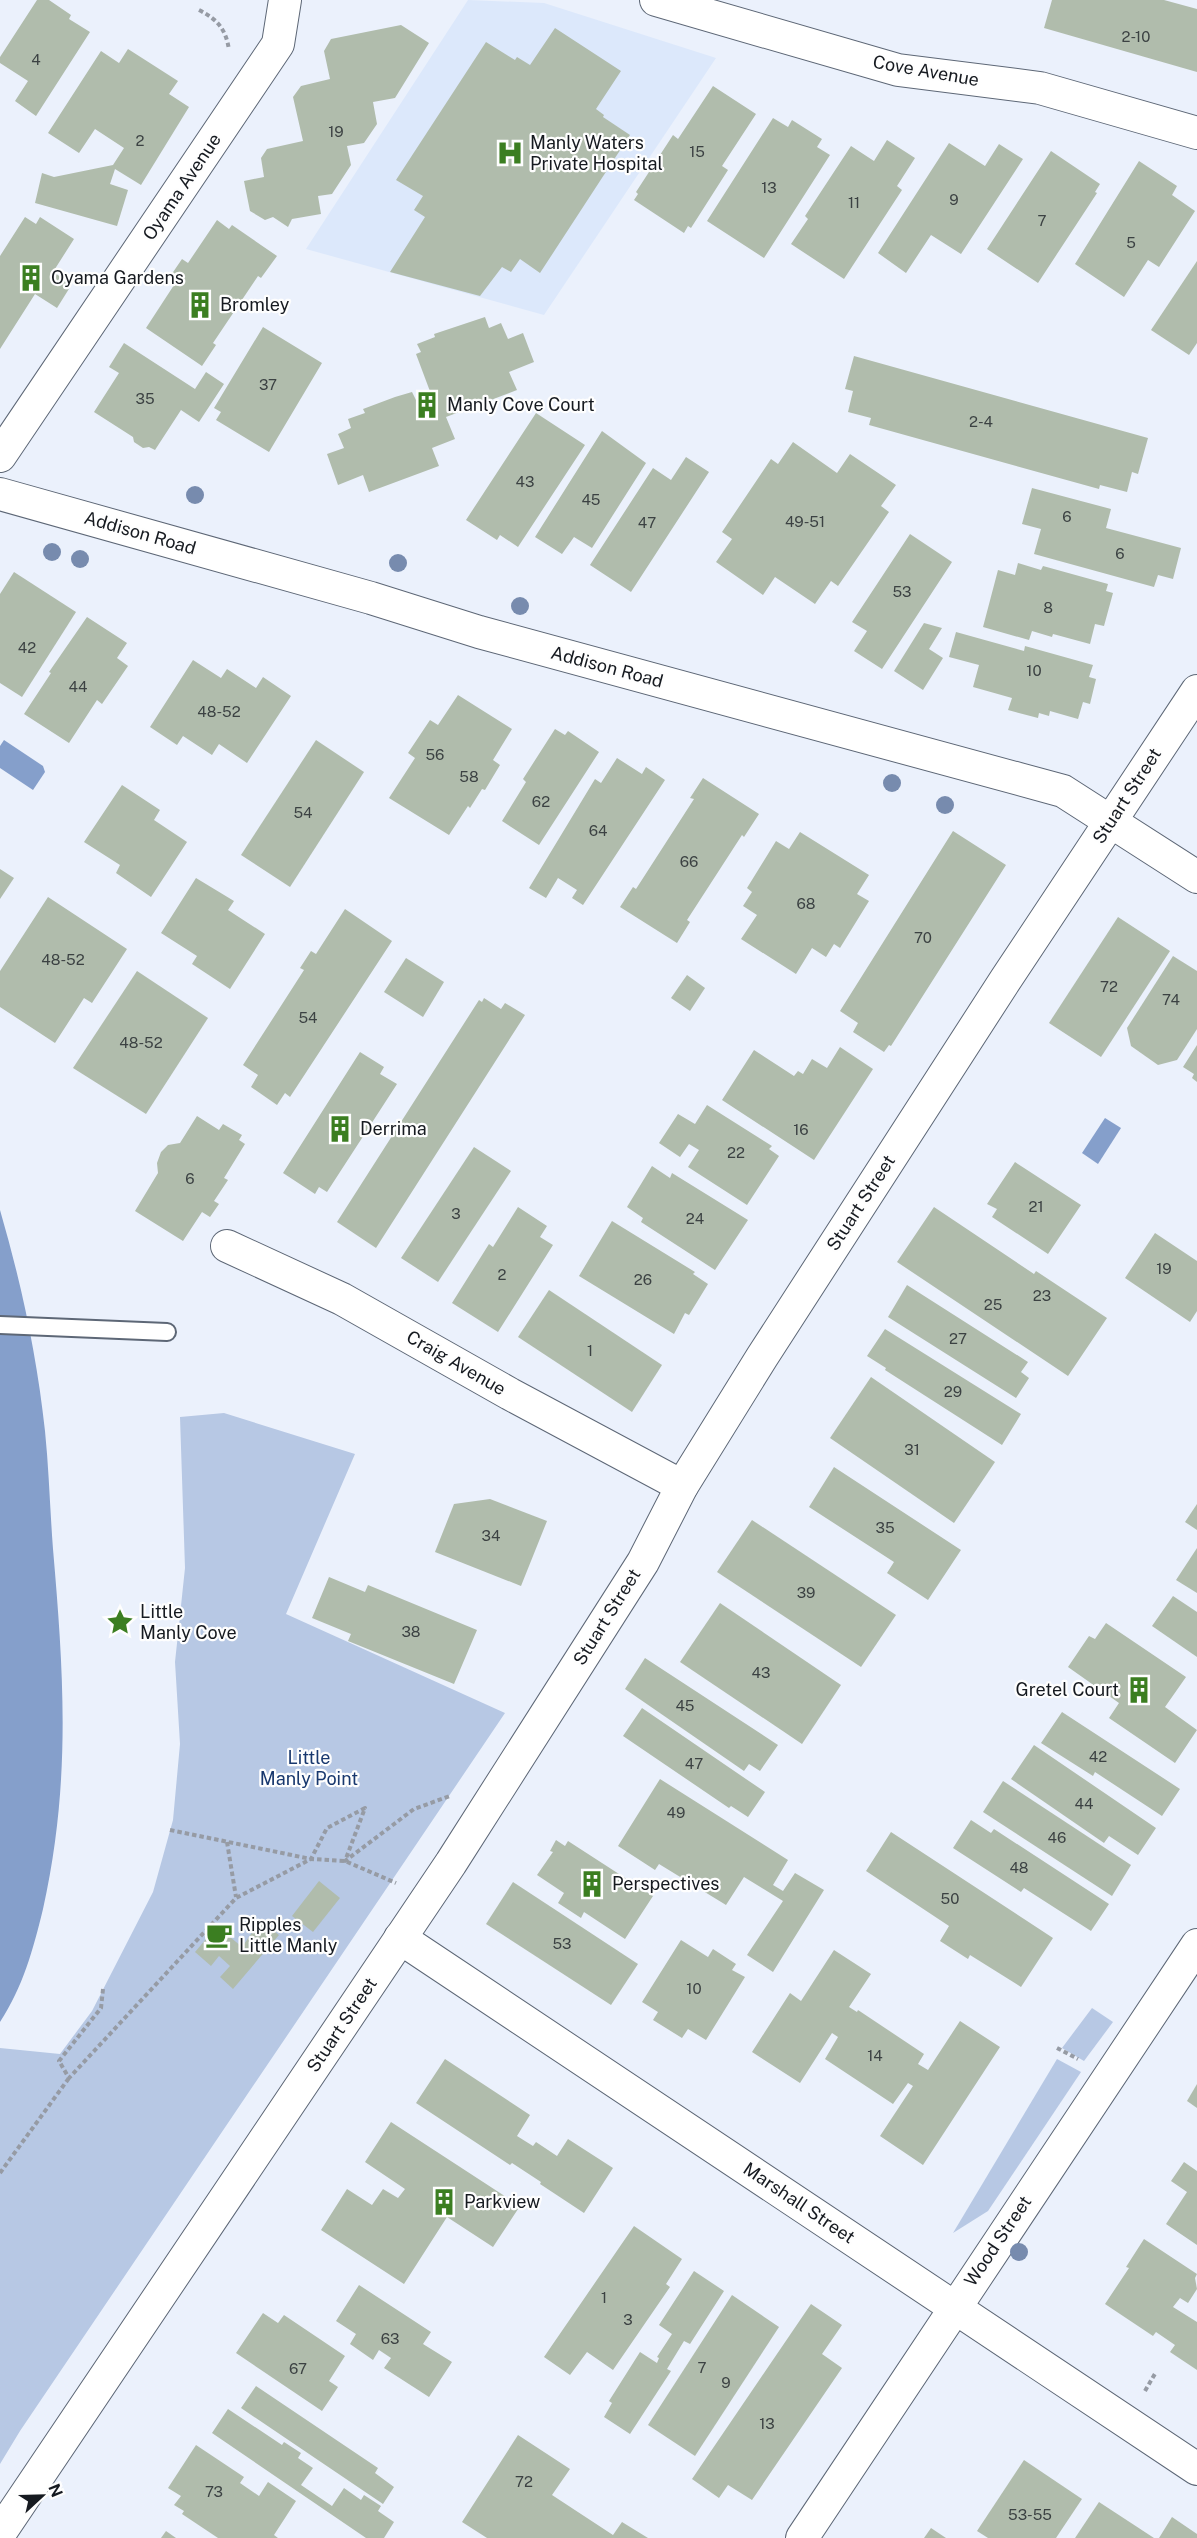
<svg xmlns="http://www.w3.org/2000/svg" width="1197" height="2538" viewBox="0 0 1197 2538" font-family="'Public Sans',sans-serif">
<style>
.built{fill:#dce8fb}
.green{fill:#b7c8e4}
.water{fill:#859fcb}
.building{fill:#b0bcac}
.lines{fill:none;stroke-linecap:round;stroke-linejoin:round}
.service-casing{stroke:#5d6776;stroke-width:20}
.minor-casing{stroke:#5d6776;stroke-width:34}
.path{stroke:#969ba4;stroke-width:4;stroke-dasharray:4.5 3;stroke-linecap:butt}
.service{stroke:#fff;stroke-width:16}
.minor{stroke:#fff;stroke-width:32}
.tree{fill:#778bae}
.labels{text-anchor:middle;stroke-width:4.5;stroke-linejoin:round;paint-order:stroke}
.number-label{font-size:15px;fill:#3c4243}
.street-label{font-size:18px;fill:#161a20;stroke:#fefefe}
.poi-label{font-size:18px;fill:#161a20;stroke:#fefefe;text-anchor:start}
.park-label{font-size:18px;fill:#18386e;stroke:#fefefe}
</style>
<rect width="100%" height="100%" fill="#ebf1fc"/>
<polygon class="built" points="468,0 544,3 716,58 544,315 306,249"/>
<g class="green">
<polygon points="224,1413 355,1454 286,1614 505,1713 20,2431 0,2464 0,2048 60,2054 92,2011 153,1892 173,1820 180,1744 175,1662 185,1568 180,1417"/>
<polygon points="1092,2008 1113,2022 1084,2061 1062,2048"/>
<polygon points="1057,2059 1081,2072 988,2211 953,2233"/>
</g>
<g class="water">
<polygon points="4,740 43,766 45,772 33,790 0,768 0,746"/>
<polygon points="1105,1118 1121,1128 1098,1164 1082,1153"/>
<path d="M0,1210C21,1282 37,1356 45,1431C49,1470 50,1510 53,1549C64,1676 71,1783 43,1909C33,1950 23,1987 0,2022Z"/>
</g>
<g class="building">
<polygon points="37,0 49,0 71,15 69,19 90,32 36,116 15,101 28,81 0,63 0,57"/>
<polygon points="1052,0 1164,0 1197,9 1197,72 1044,28"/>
<polygon points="401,25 429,43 395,98 373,102 377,124 364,143 347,146 351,165 332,194 318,196 321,214 292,219 288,227 273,217 265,220 250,211 244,181 264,177 261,158 267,149 303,141 293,97 301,86 330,79 324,51 331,39"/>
<polygon points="555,28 621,71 596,109 604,115 603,117 630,135 540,273 520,259 511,272 502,267 480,296 390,272 425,217 414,210 423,196 396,180 486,42 515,60 517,57 530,65"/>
<polygon points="128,49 178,81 169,94 189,107 141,185 115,169 110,184 128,190 117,226 35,203 42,173 54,177 113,165 124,148 95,129 79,153 48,133 101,51 119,63"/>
<polygon points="713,86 756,114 722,166 728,170 691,228 688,226 684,233 634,200 638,194 636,192 673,135 678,139"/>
<polygon points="773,118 788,127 792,120 822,139 817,147 830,155 764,258 707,221"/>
<polygon points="887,140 915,158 897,186 902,190 844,279 791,244 808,219 805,216 851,146 874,161"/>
<polygon points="949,143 985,166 999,144 1023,159 961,254 931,235 906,273 878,253"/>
<polygon points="1051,151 1100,184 1095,192 1097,193 1038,283 987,249"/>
<polygon points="1139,161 1177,186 1172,195 1195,211 1159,267 1148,260 1124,297 1075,264"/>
<polygon points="25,217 36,224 40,217 74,239 53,272 72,284 57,308 35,294 0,349 0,256"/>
<polygon points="217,220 229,229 232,225 277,256 261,278 258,276 213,343 216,345 202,366 146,328 176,282 169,278 182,259 188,263"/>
<polygon points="1197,261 1197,343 1189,355 1151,330"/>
<polygon points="485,317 489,328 501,323 508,339 523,333 534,362 509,372 517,390 446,417 455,439 432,448 439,466 369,492 363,475 338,485 327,454 344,448 338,434 351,428 348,419 365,413 363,409 395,397 412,392 416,400 431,394 416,354 421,352 417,344 435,337 434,334"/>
<polygon points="263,327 322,363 269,452 216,420 221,412 214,408"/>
<polygon points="124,343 195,389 206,372 224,384 199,422 181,410 155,450 149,447 143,448 134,442 133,437 94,412 119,373 109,367"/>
<polygon points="854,356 1148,438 1138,474 1132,472 1127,492 1100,485 1099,489 869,425 871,418 848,412 853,391 845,389"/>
<polygon points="536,413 585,445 518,547 500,535 497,540 466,520"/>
<polygon points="602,431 646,463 592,548 574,537 562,554 535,537"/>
<polygon points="793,442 837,473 850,454 896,485 881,506 889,512 838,586 831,581 815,604 775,577 763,595 716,562 732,539 722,532 771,459 778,464"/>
<polygon points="686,457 709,472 631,592 590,565 653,468 671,480"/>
<polygon points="1032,488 1111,509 1106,528 1181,548 1173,579 1158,575 1154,587 1034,554 1041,529 1022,524"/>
<polygon points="910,534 952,562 882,669 854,651 867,631 852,622"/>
<polygon points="1018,563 1041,570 1043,566 1108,584 1106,591 1113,593 1104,626 1095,624 1090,644 1053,634 1052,637 1032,631 1029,640 983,627 998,570 1015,575"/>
<polygon points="14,572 76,612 22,697 0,683 0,594"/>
<polygon points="87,617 127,643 117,658 128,666 102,704 97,700 69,743 24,714 51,673 49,672"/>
<polygon points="924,623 942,628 929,649 943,658 923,690 894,671"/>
<polygon points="956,632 1024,651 1025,646 1093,665 1089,677 1096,679 1090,704 1083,702 1078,719 1050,711 1049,716 1039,713 1038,718 1008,710 1012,698 973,687 979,665 949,657"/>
<polygon points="193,660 221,678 227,669 256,688 263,677 291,696 247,763 219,744 212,755 183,736 177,745 150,727"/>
<polygon points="458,695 512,729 493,760 500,765 485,790 482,789 470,808 468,806 449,835 389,798 415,758 408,753 430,720 438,725"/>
<polygon points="555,729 565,735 568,731 599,752 539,845 502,821 526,782 523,779"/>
<polygon points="316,740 364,772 290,887 241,855"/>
<polygon points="617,758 642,774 646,767 665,780 583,905 572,898 577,890 558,878 546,898 529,888 595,779 601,783"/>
<polygon points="703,778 759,814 744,837 742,835 687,920 690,922 677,943 620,907 633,887 636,889 694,799 690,798"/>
<polygon points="122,785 160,810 154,820 187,842 151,897 116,873 120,865 84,842"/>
<polygon points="953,831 1006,865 891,1046 889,1045 884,1052 853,1032 858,1023 840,1011"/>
<polygon points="800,832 869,875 857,894 869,901 840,948 834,944 826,957 812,948 796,974 741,939 757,915 743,906 752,892 747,888 776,841 789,849"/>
<polygon points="0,869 14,878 0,899"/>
<polygon points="196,878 234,901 228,910 265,934 230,989 192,964 197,956 161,933"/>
<polygon points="48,897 127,949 92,1003 84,998 55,1043 0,1007 0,971"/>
<polygon points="345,909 392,941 290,1097 285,1093 277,1105 251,1087 258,1075 243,1065 304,970 300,968 311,951 316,954"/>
<polygon points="1118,917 1170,951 1101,1057 1049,1023"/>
<polygon points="1173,956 1197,971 1197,1029 1177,1060 1158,1065 1131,1046 1127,1028"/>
<polygon points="406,958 444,982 423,1017 384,992"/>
<polygon points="137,971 208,1018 146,1114 73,1068"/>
<polygon points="687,975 705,988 690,1011 671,998"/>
<polygon points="484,998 501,1009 505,1003 525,1015 376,1248 337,1222 479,1000 482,1002"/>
<polygon points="1197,1045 1197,1082 1192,1078 1194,1074 1183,1067"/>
<polygon points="840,1047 873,1069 814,1160 722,1100 754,1050 794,1076 798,1071 803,1074 812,1059 827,1068"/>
<polygon points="360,1052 384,1067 380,1074 397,1084 327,1192 319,1187 315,1194 283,1173"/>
<polygon points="707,1105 772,1146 769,1149 779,1156 747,1205 688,1167 699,1150 689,1144 680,1157 659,1143 678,1114 695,1124"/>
<polygon points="197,1116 219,1130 223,1124 242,1135 239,1140 245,1144 224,1178 228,1180 214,1201 219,1204 210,1217 202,1212 183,1241 135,1211 158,1173 157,1163 161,1152 168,1145 180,1143"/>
<polygon points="474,1147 511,1171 438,1282 401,1258"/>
<polygon points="1015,1162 1081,1205 1048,1254 992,1217 997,1209 987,1204"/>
<polygon points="652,1166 670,1178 672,1173 748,1220 715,1270 641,1222 643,1218 627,1207"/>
<polygon points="518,1207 547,1226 540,1237 553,1245 498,1332 452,1303 489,1244 493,1247"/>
<polygon points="934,1207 1034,1274 1036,1271 1107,1318 1068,1376 897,1262"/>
<polygon points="612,1221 695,1272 693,1274 708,1284 689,1315 685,1313 674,1334 579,1276"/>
<polygon points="1155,1233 1197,1261 1197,1311 1190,1322 1125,1278"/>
<polygon points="907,1285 1028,1362 1021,1372 1029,1378 1016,1398 888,1317"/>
<polygon points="549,1290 662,1365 632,1412 518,1337"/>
<polygon points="885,1329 1021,1414 1002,1445 885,1370 886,1368 867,1356"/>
<polygon points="871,1377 995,1462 954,1523 830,1438"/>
<polygon points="834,1467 961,1550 928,1600 887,1573 894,1562 809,1507"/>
<polygon points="490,1499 547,1521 521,1586 435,1552 454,1504"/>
<polygon points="1197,1504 1197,1530 1185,1522"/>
<polygon points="752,1520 896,1615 861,1667 717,1572"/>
<polygon points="1197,1548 1197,1593 1176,1580"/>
<polygon points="329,1577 365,1592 368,1585 477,1630 454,1684 348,1641 351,1634 312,1618"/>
<polygon points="1173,1596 1197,1612 1197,1657 1152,1626"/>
<polygon points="720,1603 841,1685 802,1744 680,1662"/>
<polygon points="1106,1623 1186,1677 1165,1707 1197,1730 1175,1763 1109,1718 1119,1703 1068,1667 1089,1636 1095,1639"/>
<polygon points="645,1658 778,1745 760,1771 749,1764 744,1771 625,1689"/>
<polygon points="642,1708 765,1792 748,1817 731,1806 729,1808 623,1736"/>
<polygon points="1062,1712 1180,1789 1162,1816 1095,1772 1093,1776 1041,1743"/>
<polygon points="1034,1745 1156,1828 1138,1855 1109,1836 1104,1843 1011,1779"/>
<polygon points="660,1779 788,1860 773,1885 783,1891 795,1873 824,1890 773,1972 747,1955 783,1901 744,1877 726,1905 659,1864 655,1870 618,1846"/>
<polygon points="1003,1781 1131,1865 1112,1896 983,1812"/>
<polygon points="971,1820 991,1833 994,1829 1109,1904 1091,1931 1024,1888 1021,1892 953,1848"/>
<polygon points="891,1832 1053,1938 1021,1987 970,1955 968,1959 940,1941 949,1926 866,1871"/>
<polygon points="556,1840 565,1846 568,1841 653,1896 625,1939 584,1912 581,1918 558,1903 564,1893 537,1875 553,1852 550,1851"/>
<polygon points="319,1881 340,1898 313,1932 292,1916"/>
<polygon points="513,1882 638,1964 611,2005 486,1924"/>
<polygon points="261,1920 279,1935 233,1989 220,1977 230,1966 219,1956 211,1966 195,1952 217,1926 242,1947"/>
<polygon points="681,1940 708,1957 713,1949 736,1964 732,1970 745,1977 706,2040 688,2029 682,2038 653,2020 658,2012 642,2002"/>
<polygon points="834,1950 871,1974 849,2007 857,2012 858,2010 924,2054 918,2064 928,2070 960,2021 1000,2047 923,2165 880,2136 913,2086 908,2083 893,2104 825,2059 838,2037 832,2033 800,2083 752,2052 790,1993 801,2001"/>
<polygon points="445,2059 530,2115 517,2136 533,2146 536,2142 557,2156 568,2139 613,2168 584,2213 540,2184 541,2182 512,2163 510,2165 416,2103"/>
<polygon points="1197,2084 1197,2108 1187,2101"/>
<polygon points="391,2122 520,2206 493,2247 447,2217 404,2284 321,2230 347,2189 372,2205 383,2189 398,2198 405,2189 365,2162"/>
<polygon points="1184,2162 1197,2171 1197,2245 1166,2224 1187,2192 1171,2181"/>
<polygon points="634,2226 682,2259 666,2284 670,2287 613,2370 587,2352 570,2375 544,2357"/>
<polygon points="1144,2239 1197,2274 1195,2278 1197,2289 1188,2303 1180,2298 1173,2307 1197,2322 1197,2370 1170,2352 1175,2345 1156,2332 1153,2336 1105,2304 1129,2268 1126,2267"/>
<polygon points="694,2271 724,2291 690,2344 684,2341 667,2369 671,2371 630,2434 604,2417 612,2403 609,2401 640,2352 657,2363 659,2358 657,2357 672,2334 659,2325"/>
<polygon points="359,2285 431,2332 423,2344 452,2362 429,2397 384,2368 391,2358 379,2350 373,2360 350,2344 356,2334 336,2321"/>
<polygon points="732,2295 779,2327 695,2456 648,2425"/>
<polygon points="811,2304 842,2325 822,2354 842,2368 752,2500 728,2485 719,2498 692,2479"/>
<polygon points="263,2313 278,2323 284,2315 345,2356 329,2381 338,2387 322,2411 236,2353"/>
<polygon points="256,2386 378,2468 375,2473 394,2487 383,2504 241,2408"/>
<polygon points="228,2409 282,2445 284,2442 301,2453 298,2458 313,2468 301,2485 332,2506 344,2488 361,2500 364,2495 381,2506 378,2511 394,2522 384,2538 366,2538 212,2433"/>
<polygon points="518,2435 570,2469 552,2495 613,2535 622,2522 648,2538 487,2538 462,2522"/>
<polygon points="196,2445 244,2477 240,2483 259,2496 268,2482 296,2501 274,2535 278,2538 218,2538 182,2514 184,2511 174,2505 181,2496 168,2488"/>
<polygon points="1024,2460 1082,2499 1056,2538 988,2538 977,2531"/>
<polygon points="1099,2502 1154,2538 1075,2538"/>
<polygon points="1172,2517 1197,2534 1197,2538 1159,2538"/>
<polygon points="931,2528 946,2538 924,2538"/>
<polygon points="166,2531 176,2538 161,2538"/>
</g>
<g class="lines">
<defs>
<polyline id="service" points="0,1325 167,1332"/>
<g id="minor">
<polyline points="656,0 898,70 1040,88 1197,133"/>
<polyline points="0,456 278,44 285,0"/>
<polyline points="0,494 371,598 479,632 1063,791 1197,877"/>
<polyline points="227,1246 342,1299 510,1394 682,1486"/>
<polyline points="400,1938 1197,2469"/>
<polyline points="0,2533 451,1863 643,1562 682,1486 762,1357 1006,979 1197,691"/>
<polyline points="802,2538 1197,1945"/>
</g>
</defs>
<use href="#service" class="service-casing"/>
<use href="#minor" class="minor-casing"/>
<g class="path">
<path d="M199,10C217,19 226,29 229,50"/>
<polyline points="170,1830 311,1859 345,1861 396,1883"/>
<polyline points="227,1842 236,1897"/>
<polyline points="103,1989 101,2008 59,2061 69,2078 236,1898 311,1859 327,1828 365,1808 345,1861 414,1809 450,1796"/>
<polyline points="1057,2048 1078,2059"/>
<polyline points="0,2173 69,2078"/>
<polyline points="1145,2391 1156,2372"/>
</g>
<use href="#service" class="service"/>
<use href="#minor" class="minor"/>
</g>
<g class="tree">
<circle cx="195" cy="495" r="9"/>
<circle cx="52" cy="552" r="9"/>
<circle cx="80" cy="559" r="9"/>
<circle cx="398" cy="563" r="9"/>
<circle cx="520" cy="606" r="9"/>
<circle cx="892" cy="783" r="9"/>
<circle cx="945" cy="805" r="9"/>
<circle cx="1019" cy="2252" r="9"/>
</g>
<defs>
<symbol id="hospital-bare" viewBox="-9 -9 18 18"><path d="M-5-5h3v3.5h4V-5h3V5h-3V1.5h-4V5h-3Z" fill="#3b7e21" stroke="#fefefe" stroke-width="2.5" paint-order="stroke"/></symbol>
<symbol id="building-bare" viewBox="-9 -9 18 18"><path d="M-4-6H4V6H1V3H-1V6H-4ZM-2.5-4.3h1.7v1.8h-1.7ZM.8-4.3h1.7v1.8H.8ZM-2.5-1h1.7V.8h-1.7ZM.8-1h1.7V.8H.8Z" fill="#3b7e21" stroke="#fefefe" stroke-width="2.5" paint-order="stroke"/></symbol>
<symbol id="sight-bare" viewBox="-9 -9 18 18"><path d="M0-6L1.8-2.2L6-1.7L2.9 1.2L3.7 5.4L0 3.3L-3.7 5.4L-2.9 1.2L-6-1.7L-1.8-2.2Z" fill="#3b7e21" stroke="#fefefe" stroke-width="2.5" paint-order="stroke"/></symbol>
<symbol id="cafe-bare" viewBox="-9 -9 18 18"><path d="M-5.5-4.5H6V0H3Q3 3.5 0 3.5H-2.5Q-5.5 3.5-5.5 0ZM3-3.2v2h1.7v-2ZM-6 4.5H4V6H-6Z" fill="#3b7e21" stroke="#fefefe" stroke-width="2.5" paint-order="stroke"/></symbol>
</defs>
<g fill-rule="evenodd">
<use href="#hospital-bare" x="491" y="134" width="38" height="38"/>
<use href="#building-bare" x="12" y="259" width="38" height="38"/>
<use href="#building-bare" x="181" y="286" width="38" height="38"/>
<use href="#building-bare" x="408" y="386" width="38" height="38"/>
<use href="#building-bare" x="321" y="1110" width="38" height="38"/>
<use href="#sight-bare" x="101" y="1603" width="38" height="38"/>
<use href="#building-bare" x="1120" y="1671" width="38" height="38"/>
<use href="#building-bare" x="573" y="1865" width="38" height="38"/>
<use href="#cafe-bare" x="200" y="1916" width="38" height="38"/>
<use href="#building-bare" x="425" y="2183" width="38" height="38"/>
</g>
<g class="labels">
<g class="number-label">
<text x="1136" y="42">2-10</text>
<text x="36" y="65">4</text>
<text x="336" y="137">19</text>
<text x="140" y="146">2</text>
<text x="697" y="157">15</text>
<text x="769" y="193">13</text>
<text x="954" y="205">9</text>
<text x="854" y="208">11</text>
<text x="1042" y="226">7</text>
<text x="1131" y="248">5</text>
<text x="268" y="390">37</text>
<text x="145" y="404">35</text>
<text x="981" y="427">2-4</text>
<text x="525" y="487">43</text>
<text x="591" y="505">45</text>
<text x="1067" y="522">6</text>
<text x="805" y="527">49-51</text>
<text x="647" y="528">47</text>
<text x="1120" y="559">6</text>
<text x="902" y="597">53</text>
<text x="1048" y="613">8</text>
<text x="27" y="653">42</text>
<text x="1034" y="676">10</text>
<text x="78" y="692">44</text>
<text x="219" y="717">48-52</text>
<text x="435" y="760">56</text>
<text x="469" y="782">58</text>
<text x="541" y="807">62</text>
<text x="303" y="818">54</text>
<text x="598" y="836">64</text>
<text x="689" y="867">66</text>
<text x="806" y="909">68</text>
<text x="923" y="943">70</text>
<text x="63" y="965">48-52</text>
<text x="1109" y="992">72</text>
<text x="1171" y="1005">74</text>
<text x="308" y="1023">54</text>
<text x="141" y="1048">48-52</text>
<text x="801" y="1135">16</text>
<text x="736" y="1158">22</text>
<text x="190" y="1184">6</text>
<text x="1036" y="1212">21</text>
<text x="456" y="1219">3</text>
<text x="695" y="1224">24</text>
<text x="1164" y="1274">19</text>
<text x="502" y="1280">2</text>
<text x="643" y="1285">26</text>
<text x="1042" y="1301">23</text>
<text x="993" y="1310">25</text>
<text x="958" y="1344">27</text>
<text x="590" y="1356">1</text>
<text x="953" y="1397">29</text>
<text x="912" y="1455">31</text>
<text x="885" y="1533">35</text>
<text x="491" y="1541">34</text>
<text x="806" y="1598">39</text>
<text x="411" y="1637">38</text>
<text x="761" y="1678">43</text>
<text x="685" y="1711">45</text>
<text x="1098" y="1762">42</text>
<text x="694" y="1769">47</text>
<text x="1084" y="1809">44</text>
<text x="676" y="1818">49</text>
<text x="1057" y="1843">46</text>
<text x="1019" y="1873">48</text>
<text x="950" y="1904">50</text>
<text x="562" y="1949">53</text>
<text x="694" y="1994">10</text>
<text x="875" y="2061">14</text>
<text x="604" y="2303">1</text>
<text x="628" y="2325">3</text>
<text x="390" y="2344">63</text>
<text x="702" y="2373">7</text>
<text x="298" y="2374">67</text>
<text x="726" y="2388">9</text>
<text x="767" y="2429">13</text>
<text x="524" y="2487">72</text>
<text x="214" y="2497">73</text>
<text x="1030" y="2520">53-55</text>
</g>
<g class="street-label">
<text transform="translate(926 71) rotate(10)" y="6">Cove Avenue</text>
<text transform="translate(182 187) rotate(-56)" y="6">Oyama Avenue</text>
<text transform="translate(140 533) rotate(16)" y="6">Addison Road</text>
<text transform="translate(607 667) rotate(15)" y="6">Addison Road</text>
<text transform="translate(1127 796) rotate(-57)" y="6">Stuart Street</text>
<text transform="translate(861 1203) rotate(-57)" y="6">Stuart Street</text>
<text transform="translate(456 1363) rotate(30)" y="6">Craig Avenue</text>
<text transform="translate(607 1617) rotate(-58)" y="6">Stuart Street</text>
<text transform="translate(342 2025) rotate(-56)" y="6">Stuart Street</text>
<text transform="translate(799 2203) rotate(34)" y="6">Marshall Street</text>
<text transform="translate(998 2241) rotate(-56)" y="6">Wood Street</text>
</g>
<g class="poi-label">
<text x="530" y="149">Manly Waters<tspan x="530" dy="21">Private Hospital</tspan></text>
<text x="51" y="284">Oyama Gardens</text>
<text x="220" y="311">Bromley</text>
<text x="447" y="411">Manly Cove Court</text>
<text x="360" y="1135">Derrima</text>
<text x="140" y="1618">Little<tspan x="140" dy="21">Manly Cove</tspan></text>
<text x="1119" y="1696" text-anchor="end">Gretel Court</text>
<text x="612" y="1890">Perspectives</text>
<text x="239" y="1931">Ripples<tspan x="239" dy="21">Little Manly</tspan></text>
<text x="464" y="2208">Parkview</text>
</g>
<g class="park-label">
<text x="309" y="1764">Little<tspan x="309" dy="21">Manly Point</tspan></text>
</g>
</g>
<g transform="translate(42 2496) rotate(68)" stroke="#fefefe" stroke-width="4.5" paint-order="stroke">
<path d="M0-4.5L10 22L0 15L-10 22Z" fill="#161a20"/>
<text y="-9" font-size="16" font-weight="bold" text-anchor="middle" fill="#161a20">N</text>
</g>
</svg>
